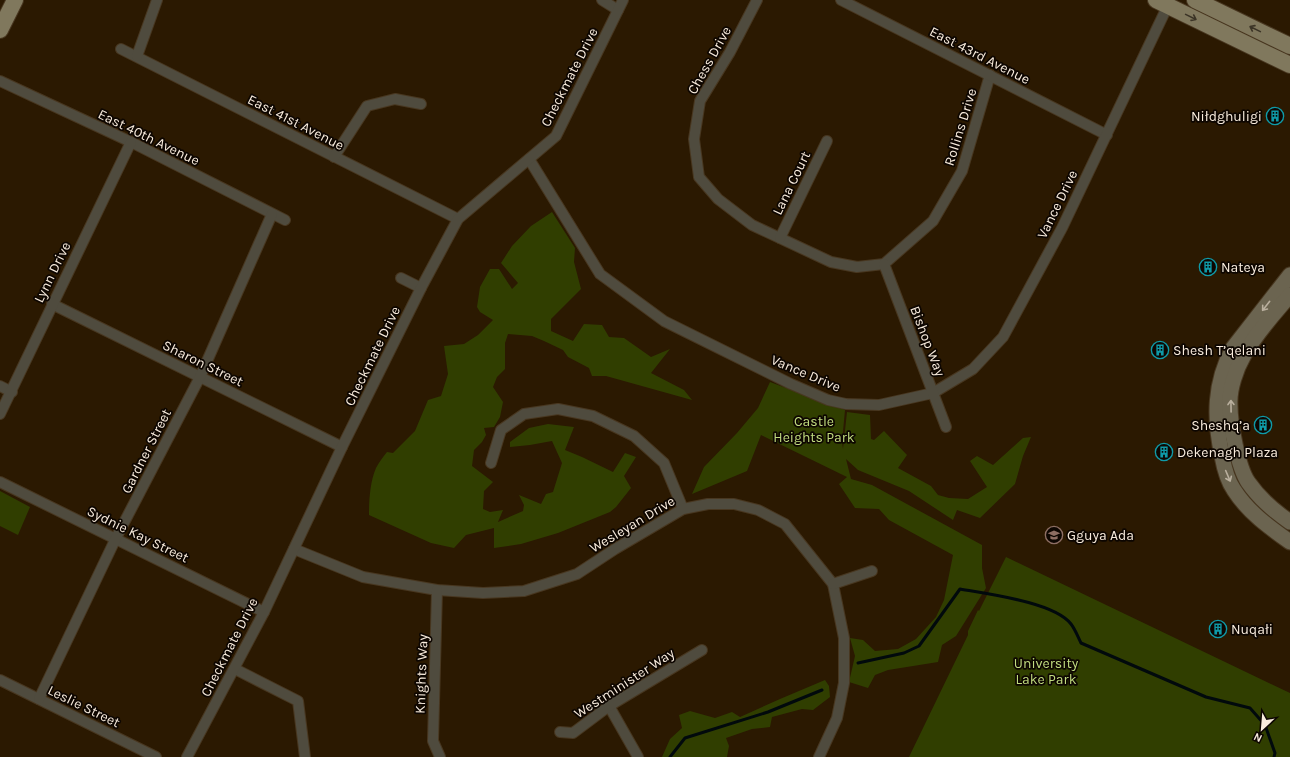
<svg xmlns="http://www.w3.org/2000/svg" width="1290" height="757" viewBox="0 0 1290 757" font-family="Karla,sans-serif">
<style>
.green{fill:#303e00}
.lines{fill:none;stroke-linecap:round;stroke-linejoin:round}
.stream{stroke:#01090c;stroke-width:3}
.street-casing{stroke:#483720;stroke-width:12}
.secondary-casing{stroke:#483720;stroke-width:17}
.primary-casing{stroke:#483720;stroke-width:18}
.street{stroke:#4f4b3e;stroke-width:10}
.secondary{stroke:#6b6450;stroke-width:15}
.primary{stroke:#80785d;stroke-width:16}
.oneway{stroke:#3b3426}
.oneway2{stroke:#b9af9e}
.labels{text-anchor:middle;stroke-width:3.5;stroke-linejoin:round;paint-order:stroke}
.street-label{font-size:14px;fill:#f9ecdd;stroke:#0d0601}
.poi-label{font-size:14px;fill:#f9ecdd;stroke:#0d0601;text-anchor:start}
.park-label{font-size:14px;fill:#c1dc7f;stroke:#0d0601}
</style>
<rect width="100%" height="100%" fill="#2b1901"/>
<g class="green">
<path d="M552,212L575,248L574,262L581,289L551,319V331L573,341L584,324L602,325L609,337L624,338L651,357L670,349L651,373L684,390L692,400L606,376H592L589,368L568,357L563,350L544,341L532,336L508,334L505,343V369L497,377L493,387L503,402L500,417L494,427L484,428L486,435L482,442L474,450L472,466L493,482L484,491L483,509L490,512L503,510L498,522L523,511L524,505L519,495L541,504L546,494L553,492L562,463L552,441L530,445L510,447V442L529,428L548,424L574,427L565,450L582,457L613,472L625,453L636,457L624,476L631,488L616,507L610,512L558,533L521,544L494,548V528L466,535L454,548L431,543L369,515C369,500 370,482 376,468C379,462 383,457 387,452L393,453L415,431L428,400L441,396L448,374L444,346L464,344L478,335L493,320L480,312L477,307L480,287L490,269H499L512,289L518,283L501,263L512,246L531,226Z"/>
<polygon points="770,382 845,410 842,442 843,449 847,412 870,415 871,439 874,440 884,431 907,455 898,468 931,486 938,495 949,498 968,499 987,487 970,461 977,456 993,465 1023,438 1031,437 1023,456 1015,484 980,518 957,510 953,520 909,491 858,470 846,459 851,479 872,485 982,545 982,568 986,588 956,636 942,645 938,662 888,670 875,675 868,688 849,682 855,656 850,638 863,640 875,651 898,649 916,639 936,617 944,600 953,555 889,520 879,509 855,508 839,484 847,477 761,435 747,471 692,494 704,467 737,433 758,408"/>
<polygon points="0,491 30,507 18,535 0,526"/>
<polygon points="1006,557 1290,693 1290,757 909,757 968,635 968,631 978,610 979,611"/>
<polygon points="825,680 829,686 830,697 813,710 802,709 772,717 770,727 752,729 726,738 729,746 727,757 662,757 670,739 682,728 679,715 690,711 715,718 732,712 740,717 780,699"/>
</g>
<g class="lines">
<g class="stream">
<path d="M858,663L904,653L919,646L960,589C987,594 1054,602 1071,624C1075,629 1078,637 1081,643L1206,697L1250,708L1265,725L1275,753L1274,757"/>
<polyline points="670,757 685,738 768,712 822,690"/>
</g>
<defs>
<g id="street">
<polyline points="602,0 618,10"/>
<polyline points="757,0 730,52 700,101 694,139 699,177 718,199 752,225 831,262 857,267 884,264 933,221 962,171 990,75"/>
<polyline points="841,0 1107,135"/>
<polyline points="121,49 458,219"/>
<polyline points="137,56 157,0"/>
<polyline points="0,81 131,142 285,220"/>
<polyline points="334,157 367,106 395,99 421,104"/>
<polyline points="529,159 600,274 664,321 791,384 828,400 846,404 879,405 933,393 973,369 1003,337 1062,228 1170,1"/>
<polyline points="780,238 827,141"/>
<polyline points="884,264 946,427"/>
<polyline points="401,278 421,288"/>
<polyline points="52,304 342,447"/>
<polyline points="0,386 12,392"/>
<polyline points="0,414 131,142"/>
<polyline points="491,463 501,430 524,414 558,409 593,416 634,436 664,463 683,509"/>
<polyline points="0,482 264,612"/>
<polyline points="294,549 363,577 437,590 483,593 524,591 577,574 615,549 683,509 708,504 734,504 758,510 785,524 833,584 844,638 844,683 837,718 819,757"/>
<polyline points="833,584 872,571"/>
<polyline points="437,590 433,741 440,757"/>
<polyline points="235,669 298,701 305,757"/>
<polyline points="0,680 156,757"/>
<polyline points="39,699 116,538 200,377 272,214"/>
<polyline points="609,706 638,757"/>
<polyline points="560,732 573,733 609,706 702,650"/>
<polyline points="187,757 264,612 342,447 421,288 458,219 556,136 623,0"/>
</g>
<g id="secondary">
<path d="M1290,275L1233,348C1214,383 1214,418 1222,456C1224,467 1227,480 1234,490C1248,512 1269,527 1290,542"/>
<path d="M1290,295C1274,314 1256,333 1244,355C1236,369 1229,389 1230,405C1230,424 1238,467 1248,482C1259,498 1274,511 1290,522"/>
</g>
<g id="primary">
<polyline points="1156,0 1290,65"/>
<polyline points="1195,0 1290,46"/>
<polyline points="0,30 15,0"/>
</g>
</defs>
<use href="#street" class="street-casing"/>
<use href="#secondary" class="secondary-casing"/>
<use href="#primary" class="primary-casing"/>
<use href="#street" class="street"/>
<use href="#secondary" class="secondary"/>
<use href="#primary" class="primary"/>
</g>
<defs><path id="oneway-shaft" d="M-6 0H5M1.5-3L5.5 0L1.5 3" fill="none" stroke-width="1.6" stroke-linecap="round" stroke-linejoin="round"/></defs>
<g class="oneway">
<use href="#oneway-shaft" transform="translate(1191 17) rotate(26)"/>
<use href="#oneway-shaft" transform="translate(1255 29) rotate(-154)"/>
</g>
<g class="oneway2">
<use href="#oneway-shaft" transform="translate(1266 306) rotate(128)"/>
<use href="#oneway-shaft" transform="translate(1231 406) rotate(-91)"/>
<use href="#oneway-shaft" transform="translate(1228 476) rotate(67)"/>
</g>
<defs>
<symbol id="building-ring" viewBox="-11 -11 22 22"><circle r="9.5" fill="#0d0601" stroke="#0f9aa8" stroke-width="1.5"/><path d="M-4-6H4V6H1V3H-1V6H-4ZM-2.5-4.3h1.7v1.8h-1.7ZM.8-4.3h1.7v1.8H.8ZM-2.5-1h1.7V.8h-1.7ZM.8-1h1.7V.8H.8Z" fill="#0f9aa8"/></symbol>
<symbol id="school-ring" viewBox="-11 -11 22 22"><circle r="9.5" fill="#0d0601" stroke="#8d6e63" stroke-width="1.5"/><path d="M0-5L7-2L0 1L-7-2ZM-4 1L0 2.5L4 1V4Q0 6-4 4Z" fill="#8d6e63"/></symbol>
</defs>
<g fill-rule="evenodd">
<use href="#building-ring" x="1265" y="106" width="20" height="20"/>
<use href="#building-ring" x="1198" y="257" width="20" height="20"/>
<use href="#building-ring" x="1150" y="340" width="20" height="20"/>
<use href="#building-ring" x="1253" y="415" width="20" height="20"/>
<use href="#building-ring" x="1154" y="442" width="20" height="20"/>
<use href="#school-ring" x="1044" y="525" width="20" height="20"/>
<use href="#building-ring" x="1208" y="619" width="20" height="20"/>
</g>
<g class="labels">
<g class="street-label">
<text transform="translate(980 55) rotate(27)" y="5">East 43rd Avenue</text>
<text transform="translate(709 60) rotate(-61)" y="5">Chess Drive</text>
<text transform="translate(569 77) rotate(-63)" y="5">Checkmate Drive</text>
<text transform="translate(296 122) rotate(27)" y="5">East 41st Avenue</text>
<text transform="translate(960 127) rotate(-73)" y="5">Rollins Drive</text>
<text transform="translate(149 137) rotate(26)" y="5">East 40th Avenue</text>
<text transform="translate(791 183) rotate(-64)" y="5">Lana Court</text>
<text transform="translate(1057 204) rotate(-64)" y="5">Vance Drive</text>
<text transform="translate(52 272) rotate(-64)" y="5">Lynn Drive</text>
<text transform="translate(928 341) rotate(69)" y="5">Bishop Way</text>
<text transform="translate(372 356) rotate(-64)" y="5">Checkmate Drive</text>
<text transform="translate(203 363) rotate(26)" y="5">Sharon Street</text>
<text transform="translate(806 373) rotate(23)" y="5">Vance Drive</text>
<text transform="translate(146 451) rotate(-63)" y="5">Gardner Street</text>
<text transform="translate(632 524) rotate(-31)" y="5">Wesleyan Drive</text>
<text transform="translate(138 534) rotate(26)" y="5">Sydnie Kay Street</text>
<text transform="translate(229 647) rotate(-63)" y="5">Checkmate Drive</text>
<text transform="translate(421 674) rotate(-88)" y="5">Knights Way</text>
<text transform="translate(624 683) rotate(-33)" y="5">Westminister Way</text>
<text transform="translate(84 706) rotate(26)" y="5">Leslie Street</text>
</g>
<g class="poi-label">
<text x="1262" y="121" text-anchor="end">Niłdghuligi</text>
<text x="1221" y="272">Nateya</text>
<text x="1173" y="355">Shesh T’qelani</text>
<text x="1250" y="430" text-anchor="end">Sheshq’a</text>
<text x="1177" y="457">Dekenagh Plaza</text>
<text x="1067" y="540">Gguya Ada</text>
<text x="1231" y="634">Nuqałi</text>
</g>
<g class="park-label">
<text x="814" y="426">Castle<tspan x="814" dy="16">Heights Park</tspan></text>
<text x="1046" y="668">University<tspan x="1046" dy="16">Lake Park</tspan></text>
</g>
</g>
<g transform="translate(1262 729) rotate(206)" stroke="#0d0601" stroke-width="3" paint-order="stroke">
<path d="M0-3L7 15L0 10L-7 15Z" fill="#f9ecdd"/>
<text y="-6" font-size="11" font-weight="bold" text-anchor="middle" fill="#f9ecdd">N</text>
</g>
</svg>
